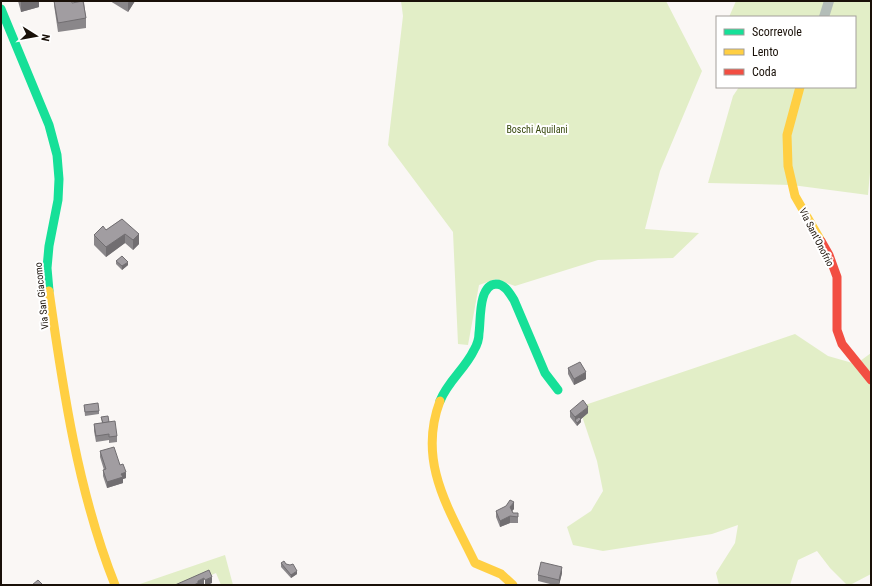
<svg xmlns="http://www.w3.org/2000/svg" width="872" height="586" viewBox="0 0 872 586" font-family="'Roboto Condensed',sans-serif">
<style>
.green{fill:#e2eec7}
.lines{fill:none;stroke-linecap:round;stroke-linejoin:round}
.street{stroke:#b3bdb8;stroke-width:10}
.fast{stroke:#16e098;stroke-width:9}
.slow{stroke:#ffcf43;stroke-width:9}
.jam{stroke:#f24e42;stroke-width:9}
.wall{fill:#8a878a}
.shaded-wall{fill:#716e71}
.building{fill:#a19da1;stroke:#716e71}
.labels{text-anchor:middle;stroke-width:4;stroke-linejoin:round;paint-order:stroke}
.park-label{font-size:10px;fill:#37480c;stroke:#fff}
.street-label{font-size:10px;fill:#191008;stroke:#fff}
</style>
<rect width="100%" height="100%" fill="#faf7f5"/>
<g class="green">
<polygon points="401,1 666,1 702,71 660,171 645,229 699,233 673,258 598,260 515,286 496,279 479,285 468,345 458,344 453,232 388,145 403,16"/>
<polygon points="736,1 871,1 871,161 868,195 792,185 708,183 733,96 739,87 855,87 855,17 729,17"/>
<polygon points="795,334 828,356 856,364 871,353 871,574 850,585 847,585 830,568 817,551 798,560 790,585 719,585 716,573 735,543 738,525 712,534 603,551 573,545 567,527 591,511 603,491 597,461 579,407"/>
<polygon points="225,555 233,585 221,585 216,573 189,585 137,585"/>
</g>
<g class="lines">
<polyline class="street" points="824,17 829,1"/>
<g class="fast">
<polyline points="1,9 49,125 57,155 59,179 58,200 49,246 47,268 49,291"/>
<path d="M440,401C448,381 465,369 474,350C477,345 479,339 479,333C481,321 478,285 496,284C505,284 510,294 514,300L545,373L558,390"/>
</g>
<g class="slow">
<polyline points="800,87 787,135 788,166 795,196 821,241"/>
<path d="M49,291C63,390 78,492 115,585"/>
<path d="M440,401C417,462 449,509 475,563L501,574L513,585"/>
</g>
<polyline class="jam" points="821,241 829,255 837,277 837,330 842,344 871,380"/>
</g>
<g class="wall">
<polygon points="18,1 39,1 39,7 21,12"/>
<polygon points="54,1 72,1 72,3 85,1 84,2 86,18 86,28 58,32 54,5"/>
<polygon points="110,1 135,1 128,12"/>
<polygon points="122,219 139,244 133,250 125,243 106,257 94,245 94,235 106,230"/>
<polygon points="116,261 128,265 122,270 116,264"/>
<polygon points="568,368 586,379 574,385 568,374"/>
<polygon points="84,405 99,411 99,414 85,416"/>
<polygon points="570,411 588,413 581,419 581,422 577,426 570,417"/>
<polygon points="101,417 109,422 117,436 117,442 109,443 109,440 96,442 94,431 94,424 102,423"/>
<polygon points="100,451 120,465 126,478 123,479 123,483 107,488 103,476 103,470 104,470 100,457"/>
<polygon points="514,509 512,511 513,513 518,513 518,523 510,523 500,527 496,517 496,511"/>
<polygon points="281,563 286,564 297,574 291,578 281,567"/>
<polygon points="562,573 559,585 554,585 538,581 538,575"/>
</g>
<g class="shaded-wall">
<polygon points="26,1 39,1 39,7 21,12 21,2"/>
<polygon points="129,1 135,1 128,12 128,3"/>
<polygon points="125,234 125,243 106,257 106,247"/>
<polygon points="139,234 139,244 133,250 133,240"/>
<polygon points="128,262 128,265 122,270 122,266"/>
<polygon points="586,372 586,379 574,385 574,379"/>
<polygon points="588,407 588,413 581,419 581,422 577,426 577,423 575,420 575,424 575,417"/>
<polygon points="126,472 126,478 123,479 123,483 107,488 107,482 121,474"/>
<polygon points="514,502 514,509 510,513 510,507"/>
<polygon points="510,516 510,523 500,527 500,521"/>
<polygon points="562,567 562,573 559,585 559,580"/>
<polygon points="297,571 297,574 291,578 291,575"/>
<polygon points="212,577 212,583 208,585 205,585 205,580"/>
<polygon points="204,578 204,585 194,585 198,581"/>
</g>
<g class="building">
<polygon points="54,1 72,1 72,3 83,1 86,18 58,23"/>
<polygon points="122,219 139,234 133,240 125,234 106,247 94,235 103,226 106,230"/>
<polygon points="122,256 128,262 122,266 116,261"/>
<polygon points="580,362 586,372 574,379 568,368"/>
<polygon points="583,400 588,407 575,417 570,411"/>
<polygon points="98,403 99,411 85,412 84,405"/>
<polygon points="108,416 109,422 103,423 101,417"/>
<polygon points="579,417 581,419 577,423 575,420"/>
<polygon points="115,421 117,436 109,437 109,434 96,436 94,424"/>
<polygon points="114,447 120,465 123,464 126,472 121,474 123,477 107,482 103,470 106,469 100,451"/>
<polygon points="510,500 514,502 510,507 513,513 518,513 518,517 510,516 500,521 496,511 506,506"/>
<polygon points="284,561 286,564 290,565 293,564 297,571 291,575 281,563"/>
<polygon points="541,562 562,567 559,580 538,575"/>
<polygon points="209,570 212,577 205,580 204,578 198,581 198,583 194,585 175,585"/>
<polygon points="38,580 43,585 32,585"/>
</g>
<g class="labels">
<g class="park-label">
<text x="537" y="133">Boschi Aquilani</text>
</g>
<g class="street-label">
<text transform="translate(817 237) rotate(63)" y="4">Via Sant'Onofrio</text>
<text transform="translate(41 296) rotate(-96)" y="4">Via San Giacomo</text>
</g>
</g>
<rect width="872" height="586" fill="none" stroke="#191008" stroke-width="4"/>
<rect x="716" y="16" width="140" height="72" fill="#ffffff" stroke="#a39f9c"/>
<rect x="724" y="29" width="20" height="6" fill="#16e098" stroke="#a39f9c"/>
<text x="752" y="36" font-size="12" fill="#191008">Scorrevole</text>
<rect x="724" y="49" width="20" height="6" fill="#ffcf43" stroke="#a39f9c"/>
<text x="752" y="56" font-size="12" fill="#191008">Lento</text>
<rect x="724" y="69" width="20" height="6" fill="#f24e42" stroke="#a39f9c"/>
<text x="752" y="76" font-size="12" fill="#191008">Coda</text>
<g transform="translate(36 36) rotate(101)" stroke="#ffffff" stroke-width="3" paint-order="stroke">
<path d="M0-3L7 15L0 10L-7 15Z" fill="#191008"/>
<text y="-6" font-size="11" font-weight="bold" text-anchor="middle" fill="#191008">N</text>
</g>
</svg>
